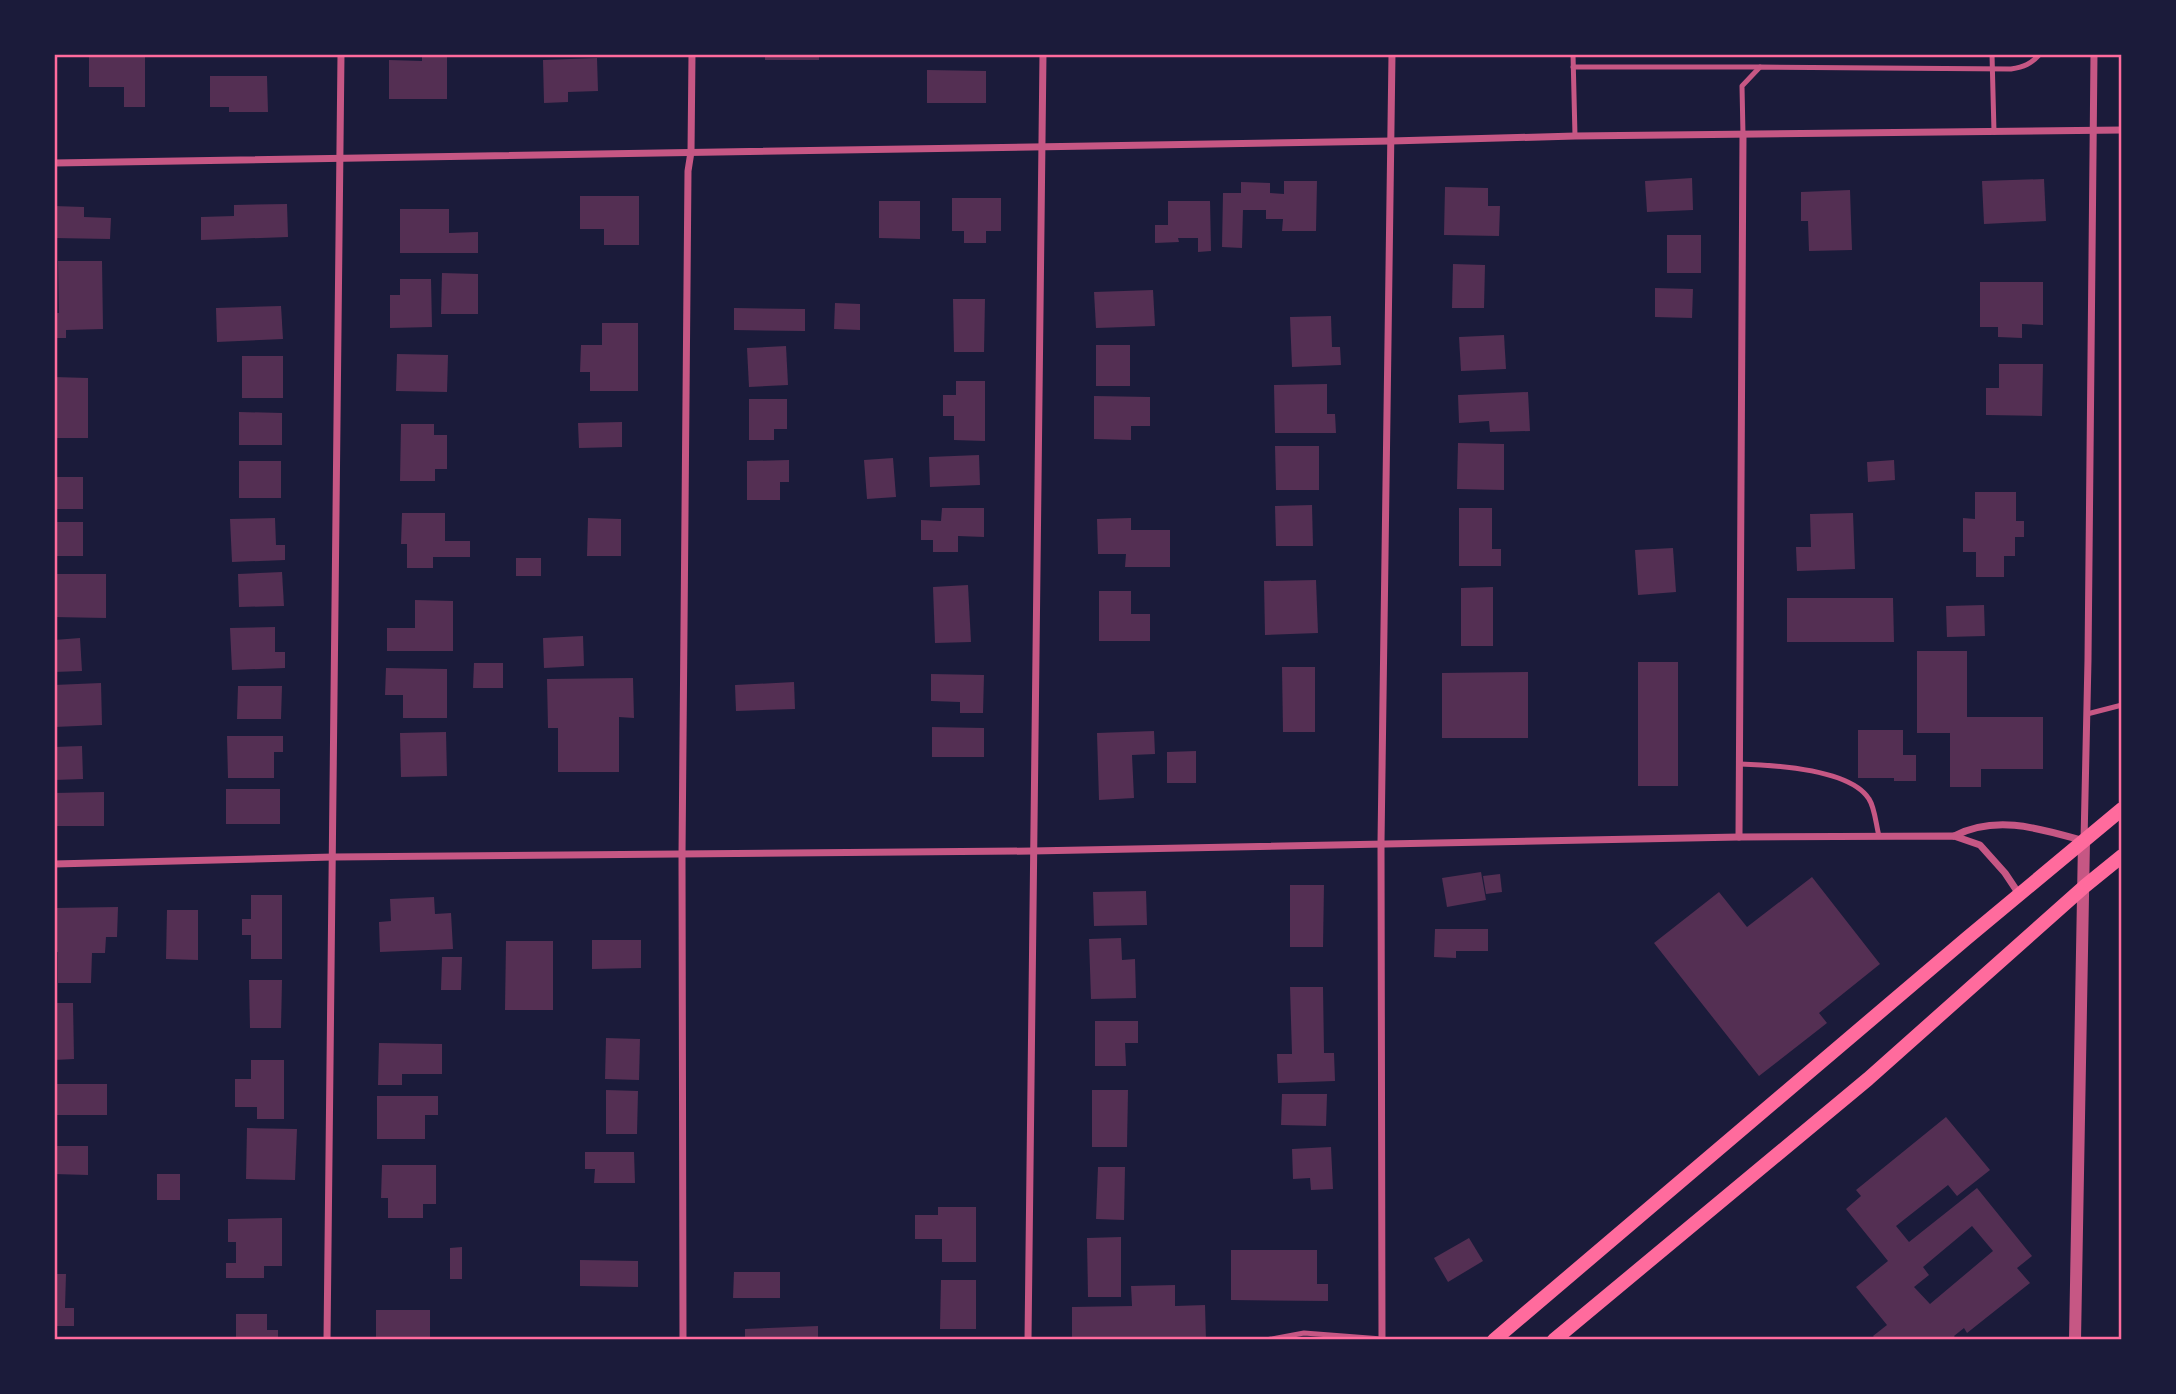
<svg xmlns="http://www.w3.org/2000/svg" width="2176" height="1394" viewBox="0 0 2176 1394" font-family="'PT Sans Narrow',sans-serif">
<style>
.building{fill:#542f53;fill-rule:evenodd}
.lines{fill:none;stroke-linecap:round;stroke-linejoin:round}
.service{stroke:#c65784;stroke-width:5}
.minor{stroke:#c65784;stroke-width:7}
.tertiary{stroke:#c65784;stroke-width:12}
.secondary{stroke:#ff6b9d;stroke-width:14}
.neatline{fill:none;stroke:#ff6b9d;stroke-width:2.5}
</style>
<rect width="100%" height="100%" fill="#1b1b3a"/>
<g class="building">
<polygon points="89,54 145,54 145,107 124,107 124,87 89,87"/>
<polygon points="422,54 447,54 447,99 389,99 389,60 422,61"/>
<rect x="765" y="54" width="54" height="6"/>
<polygon points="597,58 598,91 568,92 568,102 544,103 543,60"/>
<polygon points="927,70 986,71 986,103 927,103"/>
<polygon points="210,76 267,76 268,112 229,112 229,107 210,107"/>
<polygon points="1692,178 1693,210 1647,212 1645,181"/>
<polygon points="2044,179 2046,221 1984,224 1982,181"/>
<polygon points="1284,181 1317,181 1316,231 1282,231 1283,219 1266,219 1266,210 1243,210 1242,248 1222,247 1223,193 1241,193 1241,182 1270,183 1270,193 1284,194"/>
<polygon points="1445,187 1488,188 1488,206 1500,206 1499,236 1444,235"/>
<polygon points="1850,190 1852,250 1809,251 1808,221 1801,221 1801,192"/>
<polygon points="580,196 639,196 639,245 604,245 604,229 580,229"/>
<polygon points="952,198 1001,198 1001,231 986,231 986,243 964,243 964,231 952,231"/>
<polygon points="879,201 920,201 920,239 879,238"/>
<polygon points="1168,201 1210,201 1211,251 1198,252 1198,238 1178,238 1179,242 1155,243 1155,225 1168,225"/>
<polygon points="287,204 288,237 201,240 201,217 234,216 234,205"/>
<polygon points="54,206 84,207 84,217 111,218 110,239 54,238"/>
<polygon points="400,209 449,209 449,233 478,232 478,253 400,253"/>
<rect x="1667" y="235" width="34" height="38"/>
<polygon points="58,261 102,261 103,329 66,330 66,338 54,338 54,313 59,313"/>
<polygon points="1453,264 1485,265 1484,308 1452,308"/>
<polygon points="442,273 478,274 478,314 441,314"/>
<polygon points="400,279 431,279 432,327 390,328 390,295 400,295"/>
<polygon points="1980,282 2043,282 2043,325 2022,324 2022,338 1998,337 1998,327 1980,327"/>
<polygon points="1655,288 1693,289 1692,318 1655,317"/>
<polygon points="1153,290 1155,326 1096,328 1094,292"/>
<polygon points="953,299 985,299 984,352 954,352"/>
<polygon points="835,303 860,304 860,330 834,329"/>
<polygon points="281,306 283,339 217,342 216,308"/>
<polygon points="734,308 805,309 805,331 734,330"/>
<polygon points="1331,316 1332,347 1340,347 1341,365 1292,367 1290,317"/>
<polygon points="602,323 638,323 638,391 590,391 590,372 580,372 581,345 602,345"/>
<polygon points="1504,335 1506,369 1461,371 1459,337"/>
<rect x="1096" y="345" width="34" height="41"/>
<polygon points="786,346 788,385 749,387 747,348"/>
<polygon points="397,354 448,355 447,392 396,391"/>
<rect x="242" y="356" width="41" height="42"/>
<polygon points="1999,364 2043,364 2042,416 1986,415 1986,388 1999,388"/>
<polygon points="54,377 88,378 88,438 54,438"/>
<polygon points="956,381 985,381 985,441 954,440 954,416 943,416 943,395 956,395"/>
<polygon points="1327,384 1327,414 1335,414 1336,433 1275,433 1274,385"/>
<polygon points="1528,392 1530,431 1490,432 1489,421 1459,423 1458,395"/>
<polygon points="1094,396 1150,397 1150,426 1131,426 1131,440 1094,439"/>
<polygon points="749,399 787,399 787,429 774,429 774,440 749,440"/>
<polygon points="239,412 282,413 282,445 239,445"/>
<polygon points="622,422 622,447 579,448 578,423"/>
<polygon points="401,424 434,424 434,435 447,435 447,469 435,469 435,481 400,481"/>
<polygon points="1458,443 1504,444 1504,490 1457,489"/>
<polygon points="1275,446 1319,446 1319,490 1276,490"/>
<polygon points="979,455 980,485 930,487 929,457"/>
<polygon points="893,458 896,497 867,499 864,460"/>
<polygon points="789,460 789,482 780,482 780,500 747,500 747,461"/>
<polygon points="1894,460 1895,480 1868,482 1867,462"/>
<rect x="239" y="461" width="42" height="37"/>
<rect x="54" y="477" width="29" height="32"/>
<polygon points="1975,492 2016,492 2016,521 2024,521 2024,537 2015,537 2015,556 2004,556 2004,577 1976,577 1976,552 1963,552 1963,518 1975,519"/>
<polygon points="1312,505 1313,546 1276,546 1275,506"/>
<polygon points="942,508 984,508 984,537 958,536 958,552 933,552 933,540 921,540 921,520 941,521"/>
<polygon points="1459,508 1492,508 1492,549 1501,549 1501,566 1459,566"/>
<polygon points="402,513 445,513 445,541 470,541 470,557 433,557 433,568 407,568 407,544 401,544"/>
<polygon points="1853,513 1855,569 1797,571 1796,547 1811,547 1810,514"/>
<polygon points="275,518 276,545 285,545 285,560 232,562 230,519"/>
<polygon points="588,518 621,519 621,556 587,556"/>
<polygon points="1131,518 1131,530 1170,530 1170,567 1125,567 1126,554 1098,554 1097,519"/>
<rect x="54" y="522" width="29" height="34"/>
<polygon points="1673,548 1676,592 1638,595 1635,550"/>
<rect x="516" y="558" width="25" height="18"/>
<polygon points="282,572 284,606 239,607 238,574"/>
<polygon points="54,574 106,574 106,618 54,617"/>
<polygon points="1316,580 1318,633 1265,635 1264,581"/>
<polygon points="968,585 971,642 935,643 933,587"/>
<polygon points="1493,587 1493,646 1461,646 1461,588"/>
<polygon points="1099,591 1131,591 1131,614 1150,614 1150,641 1099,641"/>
<polygon points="1787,598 1893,598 1894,642 1787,642"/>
<polygon points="415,600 453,601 453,651 387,651 387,628 415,628"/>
<polygon points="1984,605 1985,636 1947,637 1946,606"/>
<polygon points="275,627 275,652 285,652 285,668 232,670 230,628"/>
<polygon points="583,636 584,666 544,668 543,638"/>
<polygon points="80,638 82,671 54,672 54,640"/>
<polygon points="1917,651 1967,651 1967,717 2043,717 2043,769 1981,769 1981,787 1950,787 1950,733 1917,733"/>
<rect x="1638" y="662" width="40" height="124"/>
<polygon points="474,663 503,663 503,688 473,688"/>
<polygon points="1282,667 1315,667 1315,732 1283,732"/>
<polygon points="386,668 447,669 447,718 403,718 403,695 385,695"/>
<polygon points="1528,672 1528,738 1442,738 1442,673"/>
<polygon points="931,674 984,675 983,713 960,713 960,702 931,701"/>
<polygon points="633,678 634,718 619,717 619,772 558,772 558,728 548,728 547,679"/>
<polygon points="794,682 795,709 736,711 735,685"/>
<polygon points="101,683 102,725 54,727 54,685"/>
<polygon points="238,686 282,686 281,719 237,719"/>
<polygon points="932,727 984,728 984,757 932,757"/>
<polygon points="1858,730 1903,730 1903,755 1916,755 1916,781 1894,781 1894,778 1858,778"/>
<polygon points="1154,731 1155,754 1132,755 1134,798 1099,800 1097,733"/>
<polygon points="446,732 447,776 401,777 400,733"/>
<polygon points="227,736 283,736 283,752 274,752 274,778 228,778"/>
<polygon points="82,746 83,779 54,780 54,747"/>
<polygon points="1196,751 1196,783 1167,783 1167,752"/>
<rect x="226" y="789" width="54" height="35"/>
<polygon points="104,792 104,826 54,826 54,793"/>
<polygon points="1481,872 1486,900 1447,907 1442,878"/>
<polygon points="1500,874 1502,892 1486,894 1483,876"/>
<polygon points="1812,877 1880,964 1819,1013 1827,1023 1759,1076 1654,943 1719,892 1747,927"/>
<polygon points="1290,885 1324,885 1323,947 1290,947"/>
<polygon points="1146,891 1147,925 1094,926 1093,892"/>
<polygon points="251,895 282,895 282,959 251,959 251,935 242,935 242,919 251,919"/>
<polygon points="434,897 435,914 451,913 453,949 380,952 379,922 391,921 390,899"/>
<polygon points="118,907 117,937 106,937 105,953 92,953 91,983 58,983 58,952 54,952 54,908"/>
<polygon points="167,910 198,910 198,960 166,959"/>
<polygon points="1435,929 1488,929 1488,951 1456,951 1456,958 1434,957"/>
<polygon points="1121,938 1122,960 1135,959 1136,998 1091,999 1089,939"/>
<polygon points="592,940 641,940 641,968 592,969"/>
<polygon points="506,941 553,941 553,1010 505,1010"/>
<polygon points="442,957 462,957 461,990 441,990"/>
<polygon points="249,980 282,980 281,1028 250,1028"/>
<polygon points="1290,987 1323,987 1324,1053 1334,1053 1335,1081 1278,1083 1277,1054 1292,1054"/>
<polygon points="54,1003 73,1003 74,1059 54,1060"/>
<polygon points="1095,1021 1138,1021 1138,1043 1125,1043 1126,1066 1095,1066"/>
<polygon points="606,1038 640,1039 639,1080 605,1079"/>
<polygon points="379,1043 442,1044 442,1074 402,1074 402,1085 378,1085"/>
<polygon points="251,1060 284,1060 284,1119 257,1119 257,1107 235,1107 235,1079 251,1079"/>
<rect x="54" y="1084" width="53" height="31"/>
<polygon points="606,1090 638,1091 637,1134 606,1134"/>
<polygon points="1092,1090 1128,1090 1127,1147 1092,1147"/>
<polygon points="1282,1094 1327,1094 1326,1126 1281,1125"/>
<polygon points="377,1096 438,1096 438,1115 425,1115 425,1139 377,1139"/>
<path d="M1946,1117L1990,1170L1957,1196L1948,1185L1896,1226L1909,1242L1977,1188L2032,1256L2017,1268L2030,1283L1967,1333L1964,1328L1954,1336L1957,1340H1876L1873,1336L1887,1325L1856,1287L1888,1261L1846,1209L1861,1196L1856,1190ZM1972,1226L1993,1251L1930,1304L1914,1287L1929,1275L1923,1267Z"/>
<polygon points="247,1128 297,1129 295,1180 246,1179"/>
<polygon points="54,1146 88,1146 88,1175 54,1174"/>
<polygon points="1331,1147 1333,1189 1311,1190 1310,1178 1293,1179 1292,1149"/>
<polygon points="585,1152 634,1152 635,1183 594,1183 595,1169 585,1169"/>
<polygon points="382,1165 436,1165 436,1204 423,1204 423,1218 388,1218 388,1198 381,1198"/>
<polygon points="1098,1167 1125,1167 1124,1220 1096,1219"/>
<rect x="157" y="1174" width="23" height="26"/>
<polygon points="938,1207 976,1207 976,1262 942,1262 942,1239 915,1239 915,1215 938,1215"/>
<polygon points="282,1218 282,1266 264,1266 264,1278 226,1278 226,1263 236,1263 236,1242 228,1242 228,1219"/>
<polygon points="1121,1237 1121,1297 1088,1297 1087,1238"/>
<polygon points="1469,1238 1483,1261 1448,1282 1434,1258"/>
<polygon points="462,1247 462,1279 450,1279 450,1248"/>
<polygon points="1231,1250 1317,1250 1317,1284 1328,1284 1328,1301 1231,1300"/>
<polygon points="580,1260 638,1261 638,1287 580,1286"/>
<polygon points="734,1272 780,1272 780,1298 733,1298"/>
<polygon points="54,1274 66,1274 65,1308 74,1308 74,1326 54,1326"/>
<polygon points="941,1280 976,1280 976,1329 940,1329"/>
<polygon points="1175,1285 1175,1306 1205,1305 1206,1340 1072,1340 1072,1307 1132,1306 1131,1286"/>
<rect x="376" y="1310" width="54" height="30"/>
<polygon points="236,1314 267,1314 267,1330 278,1330 278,1340 236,1340"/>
<polygon points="818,1326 818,1340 745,1340 745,1329"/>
</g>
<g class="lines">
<g class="service">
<polyline points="1573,54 1575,136"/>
<polyline points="1992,54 1994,132"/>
<polyline points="1573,67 1760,67"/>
<path d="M1743,135L1742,86L1760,67L2011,69C2024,67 2031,64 2040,54"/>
<polyline points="2087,714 2122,705"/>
<path d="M1740,764C1772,765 1850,769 1869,799C1875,808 1876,825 1879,836"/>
<polyline points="1266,1340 1304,1333 1382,1339"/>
</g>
<g class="minor">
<polyline points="54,163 1391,141 1575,136 2122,130"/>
<path d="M1954,836C1997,814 2041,829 2084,841L2088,660L2094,54"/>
<polyline points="1739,837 1743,135"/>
<polyline points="54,864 333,857 1032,851 1739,837 1954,836 1980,845 2005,873 2019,894"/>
<polyline points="327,1340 341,54"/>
<polyline points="683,1340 682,855 688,171 691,152 692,54"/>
<polyline points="1028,1340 1043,54"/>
<polyline points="1382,1340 1381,843 1392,54"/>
</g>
<polyline class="tertiary" points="2075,1340 2084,841"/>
<g class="secondary">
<polyline points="1494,1340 1967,938 2122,809"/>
<polyline points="1554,1340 1868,1079 2085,886 2122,856"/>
</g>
</g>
<rect width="2176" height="1394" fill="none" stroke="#1b1b3a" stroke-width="112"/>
<rect x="56" y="56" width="2064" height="1282" class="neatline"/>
</svg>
